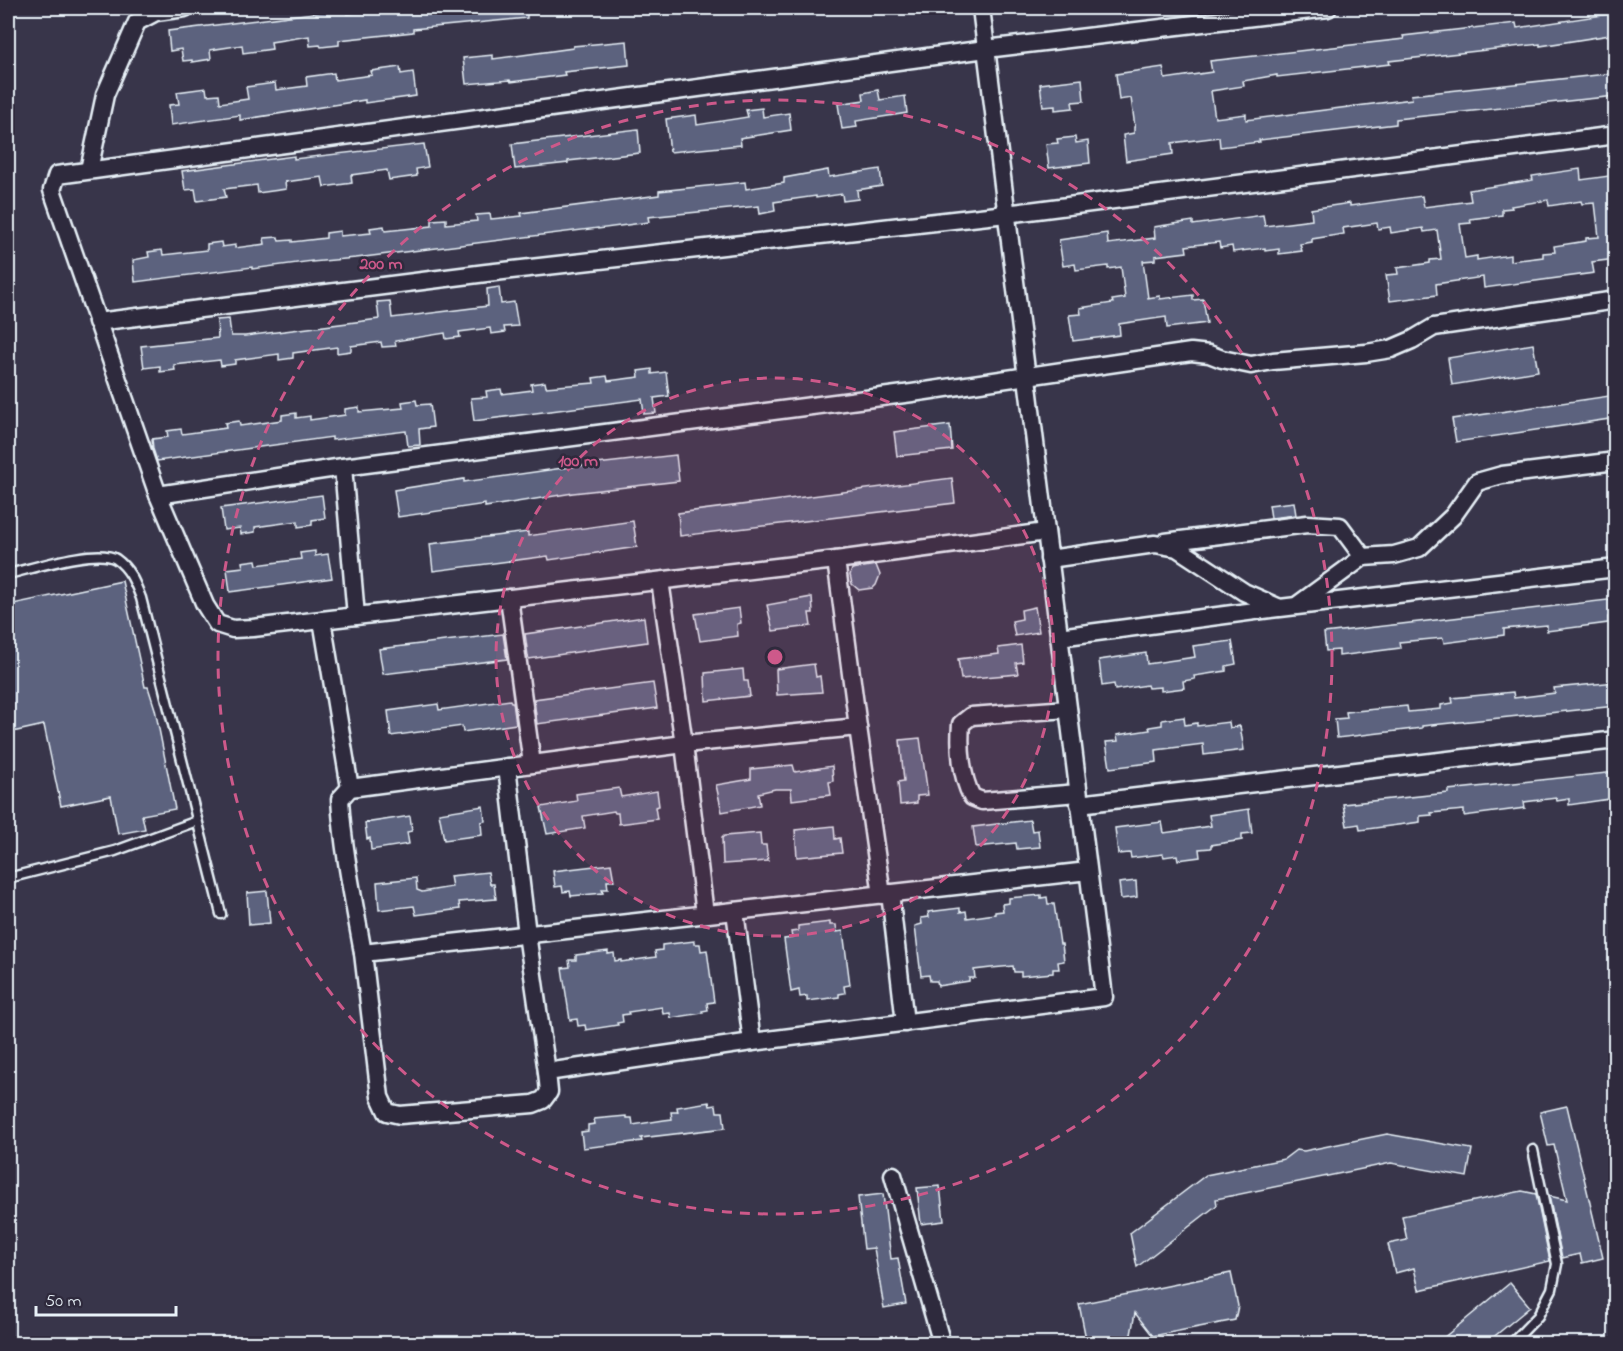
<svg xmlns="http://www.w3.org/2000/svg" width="1623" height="1351" viewBox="0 0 1623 1351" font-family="'Indie Flower',sans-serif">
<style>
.building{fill:#5c627e;stroke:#e8f1f8;stroke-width:1.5;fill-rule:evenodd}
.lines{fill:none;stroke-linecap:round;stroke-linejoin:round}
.service-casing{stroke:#e8f1f8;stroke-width:13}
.minor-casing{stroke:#e8f1f8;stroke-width:21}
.service{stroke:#2f2a3d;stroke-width:8}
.minor{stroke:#2f2a3d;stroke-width:16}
.ring{fill:none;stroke:#cd598a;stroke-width:3;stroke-dasharray:10 8}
.centre{fill:#cd598a;stroke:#2f2a3d;stroke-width:3}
.ring-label{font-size:18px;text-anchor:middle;font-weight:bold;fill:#cd598a;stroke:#2f2a3d;stroke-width:5;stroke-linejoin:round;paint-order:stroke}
</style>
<rect width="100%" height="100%" fill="#38354a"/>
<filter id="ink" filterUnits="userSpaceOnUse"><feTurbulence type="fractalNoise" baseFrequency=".0167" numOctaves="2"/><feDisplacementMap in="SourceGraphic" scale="12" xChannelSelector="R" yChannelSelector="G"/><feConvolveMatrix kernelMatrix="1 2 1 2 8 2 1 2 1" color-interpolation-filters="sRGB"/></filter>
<g filter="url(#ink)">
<g class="building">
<polygon points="413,8 527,8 527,18 413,29 413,32 339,40 339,45 321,47 320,45 310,46 309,36 271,42 272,49 243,53 242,45 210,50 211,59 192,62 192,60 183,61 181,49 170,51 168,31 346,9 347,14"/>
<polygon points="1616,13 1616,34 1540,46 1540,44 1389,61 1390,64 1277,77 1277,75 1243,81 1244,86 1211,91 1215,118 1246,114 1246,120 1412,99 1411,95 1616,73 1616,96 1396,119 1396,124 1259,140 1260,142 1220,147 1219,137 1172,143 1173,154 1126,161 1123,135 1134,133 1134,127 1135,127 1131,98 1119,100 1116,74 1163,67 1165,79 1212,72 1210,61 1404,39 1403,36 1516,23 1517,28"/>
<polygon points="627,41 629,65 564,72 565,75 511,82 510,80 466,84 463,58 493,55 493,59 573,48 573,46"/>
<polygon points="400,67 401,74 413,72 416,96 365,103 365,100 240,120 240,115 171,125 169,105 179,104 177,92 206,88 207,95 219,94 220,103 248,99 246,87 275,83 276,90 307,86 306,77 334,73 335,80 372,75 371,71"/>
<polygon points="1082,79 1084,101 1072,102 1073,108 1055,110 1055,106 1043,107 1040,84"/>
<polygon points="878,90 880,100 905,96 907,113 856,121 857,127 842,129 838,104 864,100 863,93"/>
<polygon points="762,108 763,117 789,113 791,130 740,138 741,145 670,152 666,119 696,115 697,125 748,117 746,110"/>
<polygon points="638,129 640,153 568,161 568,163 515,169 512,144"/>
<polygon points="1075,137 1076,143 1088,141 1090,163 1049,168 1046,144 1058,143 1057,139"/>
<polygon points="424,144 428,167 416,169 417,176 389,180 387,170 351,175 352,183 324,187 322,177 285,182 286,189 258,193 257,185 224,189 226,197 197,201 195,189 185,190 182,171 294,156 294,159"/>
<polygon points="880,169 882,186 857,190 858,199 843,201 842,194 816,198 816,196 774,202 775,211 760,214 759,206 648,217 649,222 598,229 598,228 356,258 312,262 312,261 252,269 252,267 135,282 133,260 149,257 148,252 162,250 163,255 207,250 207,244 221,242 222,247 235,245 235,248 265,244 264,238 278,237 279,241 292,240 292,242 326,238 326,233 340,231 340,236 371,233 370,228 384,226 385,231 432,226 432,220 446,219 446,224 477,221 476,215 490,214 491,219 522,216 521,213 659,195 659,191 745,182 746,189 784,183 784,178 828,170 829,177"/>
<path d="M1580,169L1581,180L1616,175V259L1592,262L1594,273L1484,288L1483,277L1436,284L1437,295L1390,301L1386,275L1398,274L1397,268L1430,263V260L1441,259L1437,230L1424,232L1423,228L1391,233L1390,227L1378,229L1377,223L1343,228L1344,234L1312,239V242L1300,244L1302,251L1279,254V249L1265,251V248L1233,252L1232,246L1220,248L1219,242L1186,246L1187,252L1155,256V260L1143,261L1148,298L1160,296V299L1193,295V300L1203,299L1207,323L1167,328L1166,317L1119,324L1120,335L1073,341L1069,315L1081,314L1080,308L1113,303L1112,300L1125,298L1121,267L1108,269V266L1076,270L1075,264L1063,266L1059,240L1107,233L1108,244L1155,238L1154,227L1193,221V225L1263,215L1265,226L1312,220L1311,209L1350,203V206L1422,196L1424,207L1471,201L1469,190L1533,180L1532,176ZM1548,200L1549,206L1581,201L1582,204L1595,203L1599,237L1586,238V241L1554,246L1555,252L1543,253V257L1510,261V255L1477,260V256L1465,258L1460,224L1471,223L1470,219L1502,215V209L1512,208L1511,206Z"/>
<polygon points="499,287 501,304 514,302 518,326 504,327 505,332 491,334 490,328 459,332 460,337 446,339 445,333 395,341 396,346 382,347 381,342 351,346 351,351 337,353 337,347 293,353 293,358 279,360 279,354 235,360 235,364 221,366 220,360 174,365 175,370 160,372 160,366 144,368 141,346 218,338 217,320 229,319 231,336 245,336 379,319 377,302 390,301 392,318 488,306 487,289"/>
<polygon points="1533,344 1538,371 1452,385 1448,358"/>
<polygon points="652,369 652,374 666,372 669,396 654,398 656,413 644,414 642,399 474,421 471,398 487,397 486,391 501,389 502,394 532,390 531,384 545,382 546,387 594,383 593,378 607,376 608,381 639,377 638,371"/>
<polygon points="1616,395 1616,418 1456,442 1452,419"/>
<polygon points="416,400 417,405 430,404 433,427 419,429 420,445 408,446 406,431 332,440 332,437 157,461 153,449 152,439 168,437 167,431 181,429 182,434 226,428 225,423 239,421 240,426 282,420 282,415 296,413 296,418 310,416 310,420 345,415 345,409 359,407 359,412 403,408 402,402"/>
<polygon points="950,425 952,450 897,456 894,432"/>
<polygon points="676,455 679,481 573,493 485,507 485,504 398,517 394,490 464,479 464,482 570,467"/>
<polygon points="952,478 955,503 680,536 678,513"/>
<polygon points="322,495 325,518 312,520 312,525 298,527 298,521 255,527 255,532 241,534 240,528 224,530 221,508"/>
<polygon points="1294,502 1296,515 1271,518 1269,505"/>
<polygon points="633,521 637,547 549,560 548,556 433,571 430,544 528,532 528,536"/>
<polygon points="315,551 315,556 328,554 332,578 230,592 227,569 243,567 242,562 256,560 257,565 301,559 300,553"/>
<polygon points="876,565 880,575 876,585 873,588 859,590 852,584 850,575 852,569"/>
<polygon points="122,581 145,687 148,687 155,709 175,809 142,815 145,829 118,834 111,796 61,806 44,725 8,733 8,605"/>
<polygon points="812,597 813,613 809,613 811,626 773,631 767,605"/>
<polygon points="1616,599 1616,616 1608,617 1608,623 1547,631 1547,625 1504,629 1504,635 1444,643 1443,638 1399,642 1400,648 1339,656 1339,650 1326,651 1324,633"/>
<polygon points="1035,607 1039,632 1015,636 1012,621 1022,619 1021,610"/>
<polygon points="739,608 741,623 737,624 738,636 700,641 695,614"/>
<polygon points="644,617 647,642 529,659 528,656 525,634"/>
<polygon points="503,634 507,659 383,674 379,649"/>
<polygon points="1232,641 1236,664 1226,666 1226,671 1194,676 1195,679 1183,681 1184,688 1161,691 1161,687 1148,688 1147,685 1115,690 1114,684 1102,686 1099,660 1146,653 1147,664 1195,657 1193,646"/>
<polygon points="1021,645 1023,662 1016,663 1018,674 961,679 958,659 999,654 998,648"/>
<polygon points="814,664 816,677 820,676 822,692 777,695 776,669"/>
<polygon points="743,669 744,681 748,681 750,696 706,701 705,673"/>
<polygon points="1616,682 1616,706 1422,726 1422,728 1337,738 1335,719 1347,718 1346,712 1407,706 1408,712 1441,709 1441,705 1453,703 1452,698 1513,692 1514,698 1555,693 1554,688"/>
<polygon points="653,683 657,708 537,724 534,699"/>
<polygon points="510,700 511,702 513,702 516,724 463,732 462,726 391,736 388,711 438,704 439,710"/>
<polygon points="1184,717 1185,725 1197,723 1197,726 1229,722 1230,728 1240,726 1244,750 1204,755 1203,744 1156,750 1157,762 1110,768 1106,742 1118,741 1117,735 1150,730 1149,727 1162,725 1162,720"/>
<polygon points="920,738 928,795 917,796 917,803 900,805 898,782 904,781 900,740"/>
<polygon points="793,765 795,772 832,766 833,781 829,782 831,795 792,800 791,789 775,789 758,793 760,805 722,812 716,785 751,779 751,769"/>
<polygon points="1616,772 1616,798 1569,805 1569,799 1557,801 1556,798 1524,802 1525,808 1464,816 1464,810 1431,813 1432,815 1420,816 1420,822 1360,830 1359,824 1347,826 1343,804 1448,793 1448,790"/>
<polygon points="619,788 621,797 657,791 659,806 655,807 657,819 619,824 618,813 615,813 614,811 583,816 585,828 547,834 541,807 577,801 576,794"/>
<polygon points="483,806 485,821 481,822 482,835 444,840 439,813"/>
<polygon points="1249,809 1252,833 1242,834 1242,840 1211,845 1211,848 1199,849 1200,857 1178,860 1177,855 1164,857 1163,854 1131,858 1130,853 1118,854 1115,828 1162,822 1164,833 1211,826 1209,815"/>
<polygon points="410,816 412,831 407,832 409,844 371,850 370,838 367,839 365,823"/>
<polygon points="1030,820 1032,831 1038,830 1040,847 1017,849 1016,843 976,847 973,827"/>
<polygon points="834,826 835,839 840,838 842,853 797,857 795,830"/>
<polygon points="760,833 761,845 766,845 768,861 723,864 722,838 724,836"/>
<polygon points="611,864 614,881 607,881 608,889 602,889 603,893 571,896 570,891 563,892 562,886 555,887 553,871"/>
<polygon points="488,872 490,884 494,884 496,899 459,902 460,909 416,915 414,906 379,910 377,882 416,878 417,890 422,892 452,887 450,876"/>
<polygon points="1136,881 1137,897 1121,899 1119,883"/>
<polygon points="267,891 270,923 249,925 247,893"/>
<polygon points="1041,895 1041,898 1047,897 1048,904 1054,904 1060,944 1062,944 1064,961 1058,962 1059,969 1053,969 1053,973 1021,976 1021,972 1014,972 1013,966 991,968 974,970 975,978 969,978 969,981 938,986 937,981 930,981 929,975 921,976 915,926 922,924 921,918 929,917 928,912 960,908 960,912 966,911 967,918 995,914 995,912 1003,911 1002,904 1009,903 1009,898"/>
<polygon points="830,922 830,925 836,925 837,932 843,931 850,985 844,986 845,993 839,994 839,997 807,1001 807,996 800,997 799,990 791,992 784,939 792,938 791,932 798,931 798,926"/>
<polygon points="694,941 694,944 700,944 701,951 707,950 714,1002 707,1003 708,1010 702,1011 703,1013 671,1018 670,1013 663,1014 662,1007 628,1012 629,1014 622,1015 623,1022 617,1023 618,1025 586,1030 585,1025 578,1026 577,1019 570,1020 562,968 570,967 569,960 576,960 576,955 608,951 608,954 614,953 615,961 621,960 621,962 656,957 655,951 662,950 662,945"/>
<polygon points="709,1102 710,1106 716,1105 717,1112 723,1112 725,1128 641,1138 642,1141 583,1148 581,1132 588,1131 588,1125 595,1124 594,1119 626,1116 626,1118 632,1118 633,1125 664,1120 672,1119 671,1112 678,1112 677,1107"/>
<polygon points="1567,1106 1603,1258 1582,1263 1580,1254 1562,1258 1549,1196 1567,1200 1554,1145 1548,1146 1540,1112"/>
<polygon points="1387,1134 1472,1149 1467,1177 1391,1163 1216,1199 1217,1205 1137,1267 1130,1233 1206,1175 1284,1159 1296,1150 1304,1151"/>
<polygon points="940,1186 944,1221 921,1224 917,1188"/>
<polygon points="1522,1191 1536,1194 1550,1261 1419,1290 1414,1268 1395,1273 1388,1244 1407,1240 1402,1216"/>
<polygon points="883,1194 891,1259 898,1258 906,1304 884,1308 874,1248 864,1249 858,1197"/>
<polygon points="1231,1273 1238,1306 1235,1320 1153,1336 1135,1313 1130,1340 1112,1344 1087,1344 1079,1304"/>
<polygon points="1510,1283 1530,1307 1485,1344 1436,1344"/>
</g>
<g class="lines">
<defs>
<g id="service">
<path d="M8,574C30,569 98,547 116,559C130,569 135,583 141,598L221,914"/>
<polyline points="8,878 115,851 197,821"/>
<polyline points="1511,1344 1538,1316 1552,1289 1557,1264 1533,1150"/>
</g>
<g id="minor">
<polyline points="981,8 1104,997 752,1042 547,1072 549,1092 543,1100 533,1104 400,1115 387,1112 380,1097 363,953 1088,871"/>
<polyline points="89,170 105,95 137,22 156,12 185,8"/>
<polyline points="97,322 486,273 1006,214 1616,135"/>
<polyline points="343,467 356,616"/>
<polyline points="158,495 343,467 912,393 1191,352 1209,354 1222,359 1251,365 1273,361 1366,353 1391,349 1412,340 1434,327 1616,300"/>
<polyline points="1165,542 1307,524 1340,526 1363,557"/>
<polyline points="1049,559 1155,544 1177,548 1244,592 1280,608 1616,568"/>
<polyline points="836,560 253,628 233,629 217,624 205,605 158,495 52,190 57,175 986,49 1328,8"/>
<polyline points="660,581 684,744 705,914"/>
<polyline points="509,598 532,764"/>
<polyline points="1299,604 1363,557 1394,555 1419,548 1453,516 1477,482 1502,475 1616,461"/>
<polyline points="322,620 350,788"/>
<polyline points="1059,637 1278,608"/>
<path d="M1068,709L971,716L961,724C959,747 961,776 972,797L982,801L1078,793"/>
<polyline points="858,727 836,560 1046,532"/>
<polyline points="507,767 527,934 547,1072"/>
<polyline points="1079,804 1616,740"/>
<polyline points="890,893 905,1023"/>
<polyline points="735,911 752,1042"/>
<path d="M363,953C354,902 343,851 340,799L350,788L684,744L858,727L882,895"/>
<polyline points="893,1175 942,1344"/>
</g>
</defs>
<use href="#service" class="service-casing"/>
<use href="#minor" class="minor-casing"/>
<use href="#service" class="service"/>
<use href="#minor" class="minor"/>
</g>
</g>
<circle cx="775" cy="657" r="279" fill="#cd598a" fill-opacity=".12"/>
<g class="ring">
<circle cx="775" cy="657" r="279"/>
<circle cx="775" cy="657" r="557"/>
</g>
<circle cx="775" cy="657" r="9" class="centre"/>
<g class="ring-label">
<text x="381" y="269">200 m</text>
<text x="578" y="466">100 m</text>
</g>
<rect width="1623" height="1351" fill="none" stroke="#2f2a3d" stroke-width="30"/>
<rect x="15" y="15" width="1593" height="1321" fill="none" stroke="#e8f1f8" stroke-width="2" filter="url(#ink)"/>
<path d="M36 1306v9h140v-9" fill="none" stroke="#e8f1f8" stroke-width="3"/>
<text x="45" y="1306" font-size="18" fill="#e8f1f8" stroke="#2f2a3d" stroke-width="4.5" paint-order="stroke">50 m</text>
</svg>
